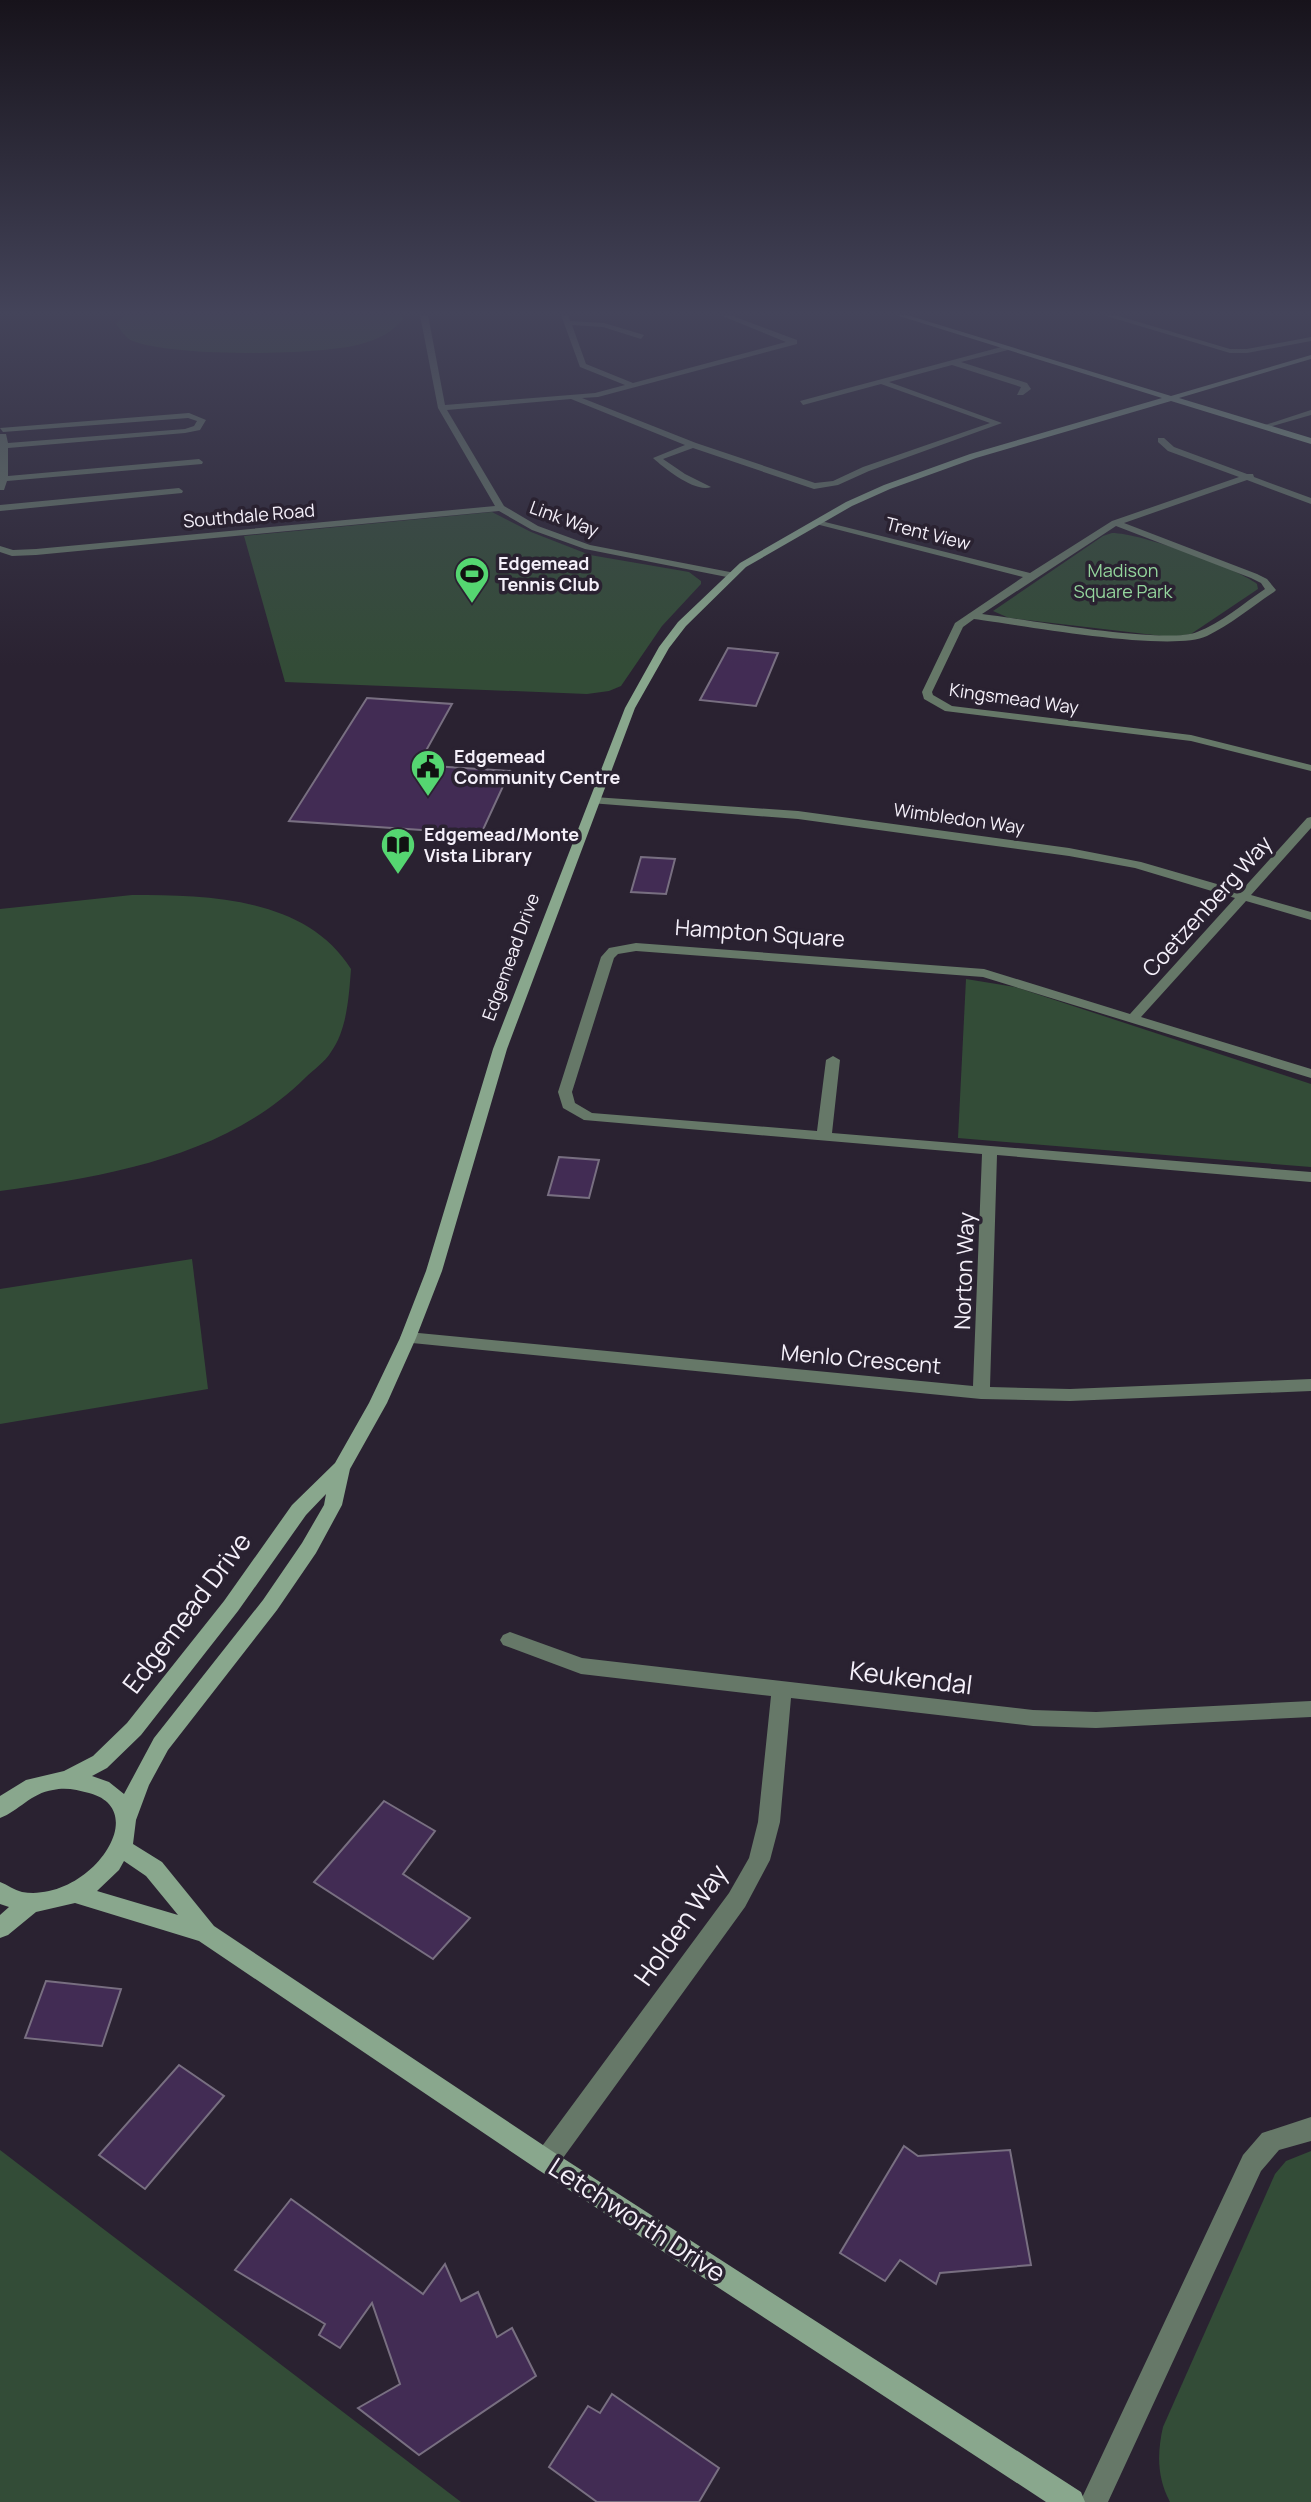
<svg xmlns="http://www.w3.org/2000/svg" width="1311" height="2502" viewBox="0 0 1311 2502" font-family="Manrope,sans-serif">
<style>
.green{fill:#334c37}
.building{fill:#422c54;stroke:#786f81;stroke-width:2}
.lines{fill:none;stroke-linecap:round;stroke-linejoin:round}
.street{fill:#667868;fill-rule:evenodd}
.secondary{fill:#89a78d;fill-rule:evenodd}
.labels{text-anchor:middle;stroke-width:7;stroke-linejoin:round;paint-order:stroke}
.far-street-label{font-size:18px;fill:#f5f0fa;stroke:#2a2231}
.far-poi-label{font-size:18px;font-weight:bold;fill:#f5f0fa;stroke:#2a2231;text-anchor:start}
.far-park-label{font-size:18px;fill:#93d49c;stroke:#2a2231}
.street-label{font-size:22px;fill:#f5f0fa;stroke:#2a2231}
.near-street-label{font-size:26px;fill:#f5f0fa;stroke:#2a2231}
</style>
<rect width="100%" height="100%" fill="#2a2231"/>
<g class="green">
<path d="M125,315H402L403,319C392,333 378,339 361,344C319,356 173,357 133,341C126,339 121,330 116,324Z"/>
<polygon points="492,512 531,532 590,555 689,572 701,581 701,584 662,626 621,686 609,691 587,694 285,682 244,536"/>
<path d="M1112,533C1140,533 1235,567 1257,584L1258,589L1191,634L1171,637L1009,618L993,611L1103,536Z"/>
<path d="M132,895C208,895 306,897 351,969C349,996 347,1030 331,1052C325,1062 313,1070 305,1078C225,1157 108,1176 0,1191V909Z"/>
<polygon points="966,979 1015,987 1311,1084 1311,1167 958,1138"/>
<polygon points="192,1259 208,1389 0,1424 0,1289"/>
<polygon points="0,2150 461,2502 0,2502"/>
<path d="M1311,2151V2502H1170C1157,2478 1157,2453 1163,2427L1275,2174L1286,2161Z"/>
</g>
<g class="building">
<polygon points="728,648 778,653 756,706 700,700"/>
<polygon points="367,698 452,704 418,765 510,771 481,834 289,821"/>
<polygon points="641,857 675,859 666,894 631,892"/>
<polygon points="559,1157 599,1160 589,1198 548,1195"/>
<polygon points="384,1801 435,1831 403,1874 470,1918 433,1959 314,1882"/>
<polygon points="46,1981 121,1989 102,2046 25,2038"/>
<polygon points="179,2065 224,2096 145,2189 99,2155"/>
<polygon points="904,2146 918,2156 1010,2150 1031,2265 940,2273 936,2284 900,2260 885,2281 840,2253"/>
<polygon points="291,2199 423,2294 445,2264 461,2301 478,2292 497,2337 512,2328 536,2376 419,2455 358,2408 400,2384 372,2303 340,2348 319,2335 325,2324 235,2270"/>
<polygon points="612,2394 719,2468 699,2502 597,2502 549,2467 588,2406 600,2413"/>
</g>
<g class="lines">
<g class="street">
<path d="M420,315H428L445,405L595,393L625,385L580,367L561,315H568L570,321L604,323L644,335L641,339L603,327L572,325L586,364L633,383L786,342L720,315H730L797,340V344L598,397L582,398L696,443L815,483L833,481L863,467L990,423L881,384L803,405L800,401L1005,346L1008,350L961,362L1027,383L1031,389L1023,395H1017L1021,387L952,365L889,382L1002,423L869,471L838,485L814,489L693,448L663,459L685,474L711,487C696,493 665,469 653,458L685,445L571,399L447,410L504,506L538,526L590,545L735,573L737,575L732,578L585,549L532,530L499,511L36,555L12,556L0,552V546L13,550L36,549L495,506L438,408Z"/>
<polygon points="1103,315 1115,315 1230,349 1247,349 1311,337 1311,341 1247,353 1230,353"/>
<polygon points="1311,410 1311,415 1266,428 1262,426"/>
<polygon points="189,413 206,420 200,430 185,433 8,448 8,476 199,459 203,462 202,464 7,481 4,490 0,490 0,434 6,434 8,443 185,429 194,426 197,421 188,418 3,432 0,428"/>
<path d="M1158,438H1164L1174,447L1247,474H1253L1254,477L1311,498V504L1247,480L1124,523L1257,574L1267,579L1276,590L1274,592C1253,606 1230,625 1207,636C1171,653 1021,625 974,619L963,627L932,692L933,695L952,706L1191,735L1311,765V771L1191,741L945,711L924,699L922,692L955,623L1023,577L812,523L817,520L1030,573L1112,521L1239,477L1168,451L1158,442ZM1116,526L1251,578L1261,583L1265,589C1244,603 1221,623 1197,632C1165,645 1024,619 982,614Z"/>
<polygon points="179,488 183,491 182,493 0,511 0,505"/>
<polygon points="594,797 798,811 1069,848 1141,862 1241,891 1307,818 1311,817 1311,828 1251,895 1311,912 1311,920 1246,901 1141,1017 1311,1069 1311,1078 983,977 636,951 618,954 614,958 572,1092 575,1103 592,1113 817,1131 826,1060 833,1056 840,1060 832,1133 1311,1172 1311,1182 997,1155 990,1387 1070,1389 1311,1379 1311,1391 1070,1401 981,1399 402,1342 400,1338 402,1334 408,1332 973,1386 982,1154 584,1120 563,1108 558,1092 601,957 609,948 636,943 984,969 1130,1014 1235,898 1135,868 1069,856 798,819 590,803 590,799"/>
<polygon points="510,1632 582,1658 1033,1710 1096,1712 1311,1701 1311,1717 1096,1728 1033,1726 791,1698 780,1822 770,1860 745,1907 555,2169 546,2173 537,2169 534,2161 537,2153 729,1893 749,1858 758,1822 771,1696 581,1674 503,1645 500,1640 503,1635"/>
<polygon points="1311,2117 1311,2141 1279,2150 1261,2171 1108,2502 1080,2502 1243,2155 1262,2133"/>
</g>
<path class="secondary" d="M896,315H907L1171,396L1311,355V359L1179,398L1311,438V444L1171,401L976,458L890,489L852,506L746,567L686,626L669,648L635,708L507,1049L442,1271L416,1338L387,1403L350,1469L342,1505L316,1553L277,1610L168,1750L149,1785L136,1820L133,1844L162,1862L214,1926L555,2153L1081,2492L1085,2502H1046L537,2169L199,1941L75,1903L36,1912L8,1935L0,1938V1915L9,1907L0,1904V1882C8,1885 14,1890 22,1892C89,1903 154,1810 89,1793C77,1790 66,1787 53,1790C31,1793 19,1811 0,1818V1796L26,1780L64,1771L93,1756L127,1723L224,1601L292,1505L335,1463L369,1403L400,1338L426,1271L493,1049L625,708L659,647L678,622L740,563L846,502L884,485L970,454L1162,398ZM326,1494L324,1505L302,1543L263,1600L154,1738L124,1794L109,1782L92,1776L107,1768L141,1735L238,1611L306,1515ZM124,1861L146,1876L178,1915L97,1891L119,1870Z"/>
</g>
<linearGradient id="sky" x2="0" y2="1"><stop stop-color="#17131b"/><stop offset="0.47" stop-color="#44445a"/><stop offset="1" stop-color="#44445a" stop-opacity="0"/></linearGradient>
<rect width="1311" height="666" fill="url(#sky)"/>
<defs>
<symbol id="stadium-pin" viewBox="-11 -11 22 30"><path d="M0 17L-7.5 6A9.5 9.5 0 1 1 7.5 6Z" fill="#55d671" stroke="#2a2231"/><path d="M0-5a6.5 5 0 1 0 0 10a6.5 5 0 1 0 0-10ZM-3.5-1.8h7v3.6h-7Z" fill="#111"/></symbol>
<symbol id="civic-pin" viewBox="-11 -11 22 30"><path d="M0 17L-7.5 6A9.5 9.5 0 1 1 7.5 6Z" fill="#55d671" stroke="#2a2231"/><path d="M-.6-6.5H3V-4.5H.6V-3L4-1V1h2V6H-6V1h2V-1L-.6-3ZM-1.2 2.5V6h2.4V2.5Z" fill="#111"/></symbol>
<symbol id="library-pin" viewBox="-11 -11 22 30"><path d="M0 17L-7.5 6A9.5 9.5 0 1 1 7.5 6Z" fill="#55d671" stroke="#2a2231"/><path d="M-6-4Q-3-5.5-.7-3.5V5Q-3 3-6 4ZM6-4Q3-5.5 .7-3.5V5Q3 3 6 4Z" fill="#111"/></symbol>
</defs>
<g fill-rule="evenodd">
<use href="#stadium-pin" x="452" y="554" width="40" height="54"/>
<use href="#civic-pin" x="408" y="747" width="40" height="54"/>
<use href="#library-pin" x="378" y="825" width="40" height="54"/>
</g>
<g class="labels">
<g class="far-street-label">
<text transform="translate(249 516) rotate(-5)" y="6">Southdale Road</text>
<text transform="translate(564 519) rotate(20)" y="6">Link Way</text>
<text transform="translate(928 534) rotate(14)" y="6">Trent View</text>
<text transform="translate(1014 699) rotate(8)" y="6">Kingsmead Way</text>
<text transform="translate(959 819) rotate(8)" y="6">Wimbledon Way</text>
<text transform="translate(511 957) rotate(-70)" y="6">Edgemead Drive</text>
</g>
<g class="far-poi-label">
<text x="498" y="570">Edgemead<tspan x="498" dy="21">Tennis Club</tspan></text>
<text x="454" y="763">Edgemead<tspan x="454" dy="21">Community Centre</tspan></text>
<text x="424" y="841">Edgemead/Monte<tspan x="424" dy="21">Vista Library</tspan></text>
</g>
<g class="far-park-label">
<text x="1123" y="577">Madison<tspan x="1123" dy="21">Square Park</tspan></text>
</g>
<g class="street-label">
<text transform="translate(1207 906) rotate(-48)" y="8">Coetzenberg Way</text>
<text transform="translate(760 933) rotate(4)" y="8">Hampton Square</text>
<text transform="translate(964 1271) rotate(-88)" y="8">Norton Way</text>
<text transform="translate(861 1359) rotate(5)" y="8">Menlo Crescent</text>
</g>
<g class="near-street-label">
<text transform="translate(187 1613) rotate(-53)" y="9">Edgemead Drive</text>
<text transform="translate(911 1678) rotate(7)" y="9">Keukendal</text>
<text transform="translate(681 1925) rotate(-55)" y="9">Holden Way</text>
<text transform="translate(637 2220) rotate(33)" y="9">Letchworth Drive</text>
</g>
</g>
</svg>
